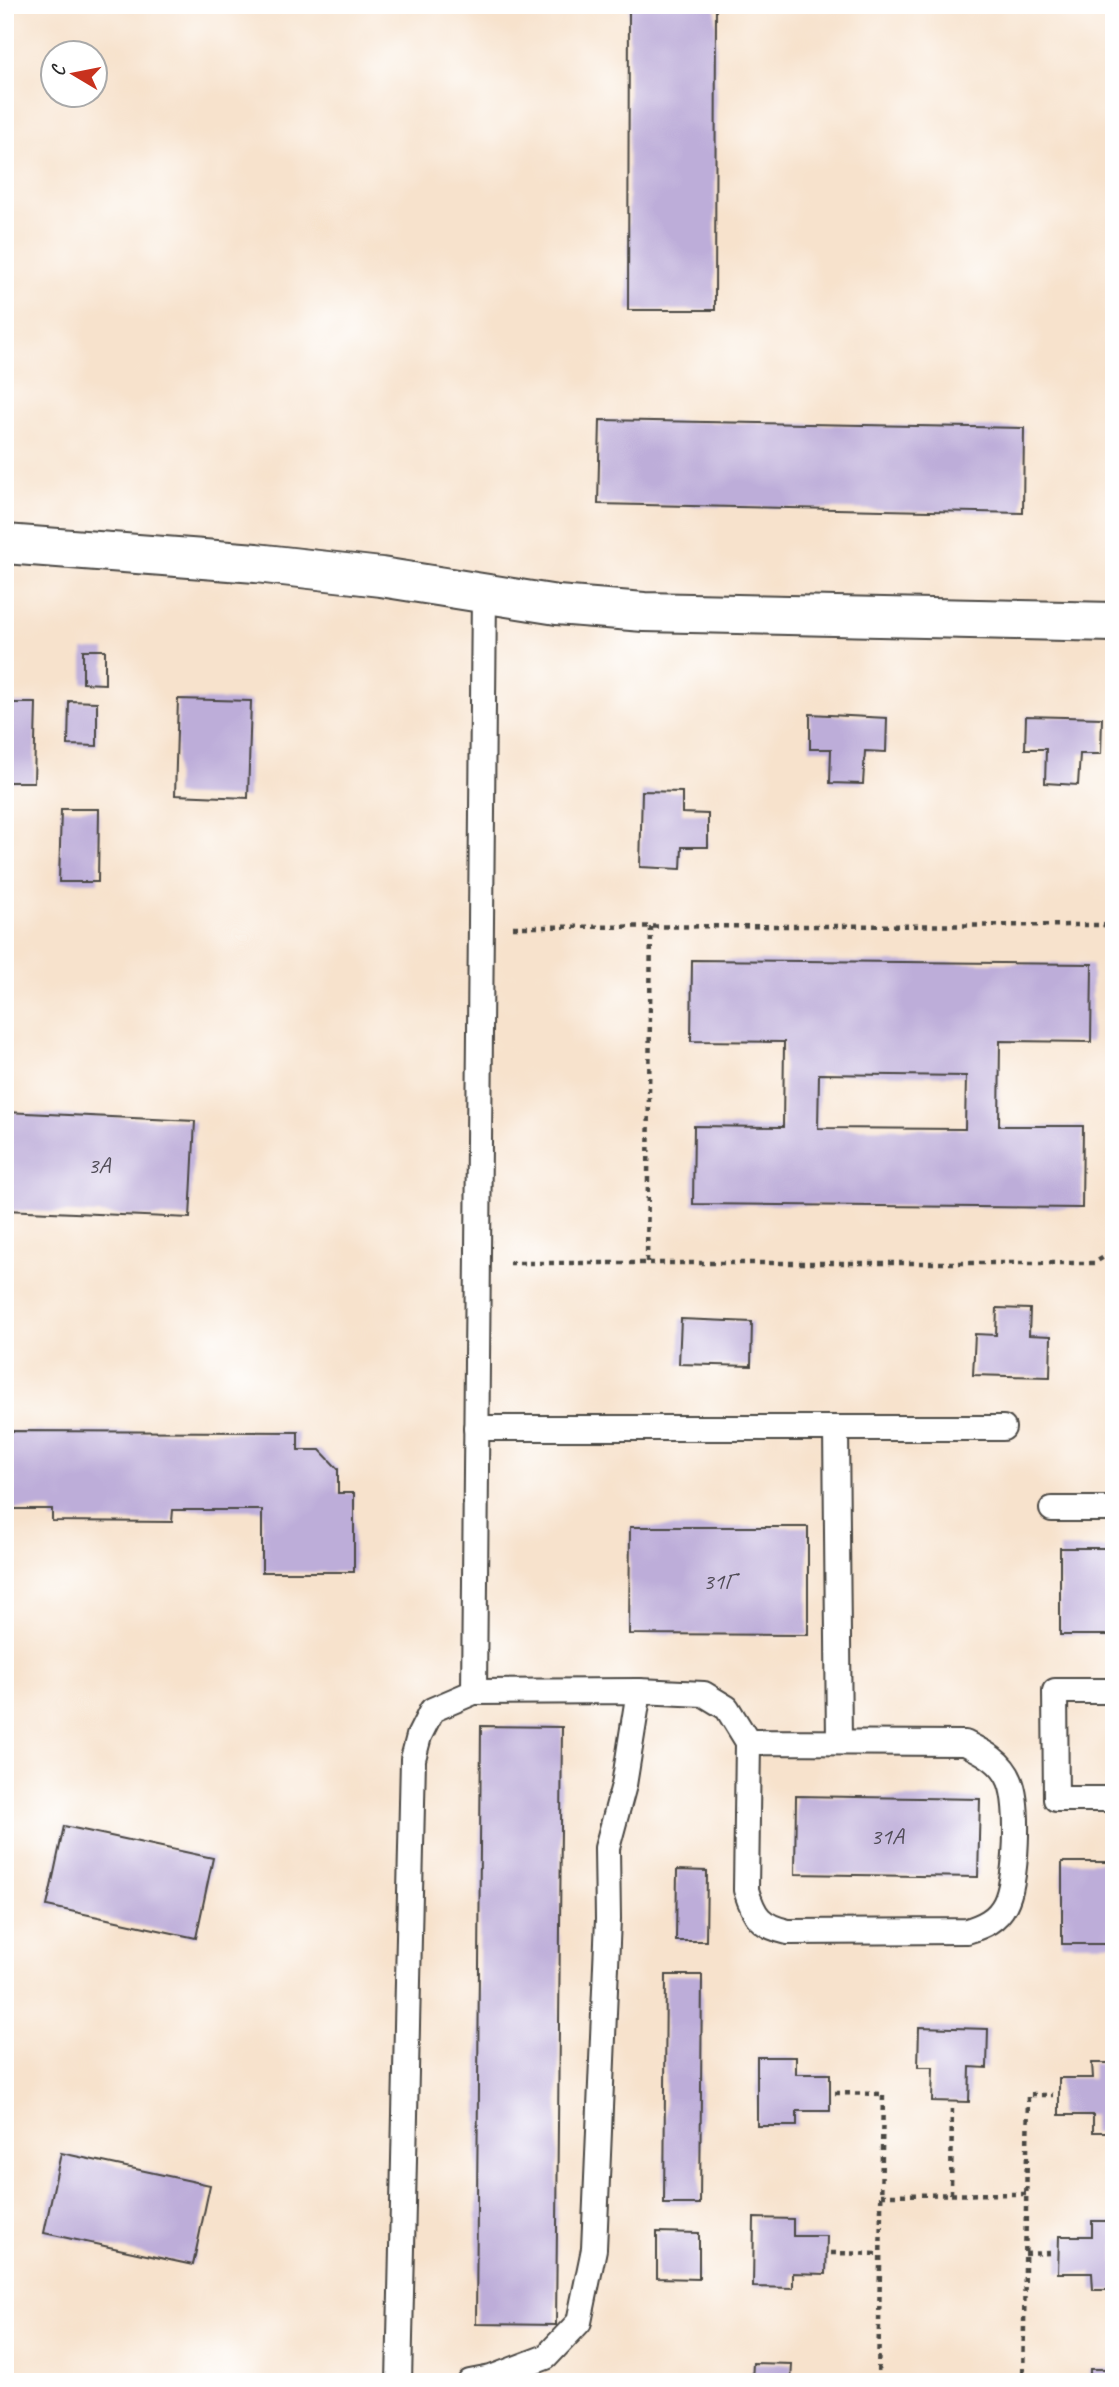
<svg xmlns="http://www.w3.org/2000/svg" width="1119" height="2387" viewBox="0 0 1119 2387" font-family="Caveat,sans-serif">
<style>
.building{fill:#bdadd9;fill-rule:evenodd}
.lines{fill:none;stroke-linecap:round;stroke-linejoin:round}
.lane-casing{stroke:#4a4643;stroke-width:28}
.street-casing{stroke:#4a4643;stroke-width:42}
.path{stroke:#4a4643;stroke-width:4.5;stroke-dasharray:5 5;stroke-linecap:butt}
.lane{stroke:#fff;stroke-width:24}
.street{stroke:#fff;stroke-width:38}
.labels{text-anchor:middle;stroke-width:5;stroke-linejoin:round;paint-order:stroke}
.number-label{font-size:24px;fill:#504c56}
</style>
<rect width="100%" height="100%" fill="#fff"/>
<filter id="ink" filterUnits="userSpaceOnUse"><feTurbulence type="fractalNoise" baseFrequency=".0143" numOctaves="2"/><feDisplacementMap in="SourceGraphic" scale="14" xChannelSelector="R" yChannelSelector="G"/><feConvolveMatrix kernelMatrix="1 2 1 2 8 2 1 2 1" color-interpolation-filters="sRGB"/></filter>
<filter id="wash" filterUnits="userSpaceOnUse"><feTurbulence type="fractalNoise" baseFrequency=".00686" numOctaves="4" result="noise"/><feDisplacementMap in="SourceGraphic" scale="28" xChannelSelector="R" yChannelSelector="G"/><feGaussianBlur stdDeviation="1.57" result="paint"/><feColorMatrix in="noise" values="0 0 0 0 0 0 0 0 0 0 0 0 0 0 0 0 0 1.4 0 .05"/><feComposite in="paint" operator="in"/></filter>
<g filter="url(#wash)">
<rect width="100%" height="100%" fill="#f7e2cc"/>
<g id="blocks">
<g class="building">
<polygon points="629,5 716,5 715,310 628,310"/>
<polygon points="600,420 1024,428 1023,513 598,504"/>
<polygon points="83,650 105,650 105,684 83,683"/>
<polygon points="178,699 251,701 248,798 175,795"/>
<polygon points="69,701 97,702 97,746 68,745"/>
<polygon points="5,703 36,703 34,782 5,782"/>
<polygon points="810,714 887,718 886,752 865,751 863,784 830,783 831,749 810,749"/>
<polygon points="1026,716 1102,718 1101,754 1080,754 1078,785 1045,783 1046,749 1025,749"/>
<polygon points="642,791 682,792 682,813 708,814 708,847 682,847 681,869 640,867"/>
<polygon points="61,809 99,809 98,882 59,882"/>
<path d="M692,960L1092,964L1091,1042L1000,1041L999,1126H1083L1082,1208L693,1204L694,1126L783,1127L784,1042L691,1041ZM819,1074L966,1076L965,1129L818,1128Z"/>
<polygon points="5,1112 195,1121 190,1218 5,1210"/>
<polygon points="997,1308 1030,1309 1029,1335 1051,1336 1050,1377 973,1375 975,1334 996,1335"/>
<polygon points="681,1319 752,1322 751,1366 679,1364"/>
<polygon points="5,1431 298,1432 298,1450 320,1450 338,1469 338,1493 354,1493 354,1572 262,1572 262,1510 173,1510 172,1522 52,1521 52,1509 5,1509"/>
<polygon points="630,1527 808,1527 808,1635 629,1634"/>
<rect x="1060" y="1548" width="54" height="87"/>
<polygon points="481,1726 562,1727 556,2325 476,2324"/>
<polygon points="796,1796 980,1799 978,1877 795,1874"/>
<polygon points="64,1826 213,1858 196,1938 47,1906"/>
<rect x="1062" y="1862" width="52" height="82"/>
<polygon points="677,1870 707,1871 706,1941 676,1941"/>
<polygon points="666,1975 702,1975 700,2204 664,2204"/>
<polygon points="919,2027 988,2029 987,2068 970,2067 969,2102 932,2101 933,2067 918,2067"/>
<polygon points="757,2057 796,2057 796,2074 830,2074 830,2111 797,2111 797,2126 757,2126"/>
<polygon points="1092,2063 1114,2063 1114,2132 1093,2132 1093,2115 1059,2115 1059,2078 1093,2078"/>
<polygon points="61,2153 210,2185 193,2265 44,2233"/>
<polygon points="754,2218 793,2219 793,2236 827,2236 826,2274 793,2273 793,2288 753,2287"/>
<polygon points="1092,2221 1114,2221 1114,2290 1093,2290 1092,2273 1058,2273 1059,2236 1092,2236"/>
<polygon points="657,2232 699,2233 699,2279 657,2278"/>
<polygon points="753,2363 792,2364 791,2382 752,2382"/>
<rect x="1090" y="2369" width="24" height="13"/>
</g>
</g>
</g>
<g filter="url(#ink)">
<use href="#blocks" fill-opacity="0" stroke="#4a4643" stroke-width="2"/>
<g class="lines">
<defs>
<g id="lane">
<polyline points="476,1428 1003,1428"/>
<polyline points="836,1428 839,1742"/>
<polyline points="1052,1509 1114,1509"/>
<path d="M639,1691L704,1694L727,1708L748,1742L965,1743C983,1752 1002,1761 1010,1781C1020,1805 1017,1881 1005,1904C997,1920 983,1926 967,1931L788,1932C760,1926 754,1916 746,1890L748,1742"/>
<polyline points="1114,1691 1055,1691 1056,1799 1114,1799"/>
<polyline points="474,1692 484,592"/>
<polyline points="399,2382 413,1759 419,1736 432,1710 474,1692 639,1691 624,1785 607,1848 608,1919 594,2249 579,2322 546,2357 491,2378 470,2382"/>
</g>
<polyline id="street" points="5,544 256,563 381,577 557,605 644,612 1114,622"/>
</defs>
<use href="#lane" class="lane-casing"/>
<use href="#street" class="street-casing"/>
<g class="path">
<polyline points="513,927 1103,925 1114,929"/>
<polyline points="647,1262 651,927"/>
<polyline points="509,1263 1094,1263 1114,1251"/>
<polyline points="835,2093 883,2094 878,2382"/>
<polyline points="951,2194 952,2104"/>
<polyline points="881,2195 1026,2194"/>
<polyline points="831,2253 880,2254"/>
<polyline points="1025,2254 1051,2253"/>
<polyline points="1023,2382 1028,2095 1053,2095"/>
</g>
<use href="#lane" class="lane"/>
<use href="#street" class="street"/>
</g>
</g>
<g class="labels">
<g class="number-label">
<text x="99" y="1173">3А</text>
<text x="719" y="1589">31Г</text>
<text x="887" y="1844">31А</text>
</g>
</g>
<rect width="1119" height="2387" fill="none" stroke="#fff" stroke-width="28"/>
<g transform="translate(74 74) rotate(280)"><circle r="33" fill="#ffffff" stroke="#aaaaaa" stroke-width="2"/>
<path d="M0-5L12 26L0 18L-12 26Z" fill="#c8321e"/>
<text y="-10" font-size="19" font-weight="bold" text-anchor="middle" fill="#2b2b2b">С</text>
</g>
</svg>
